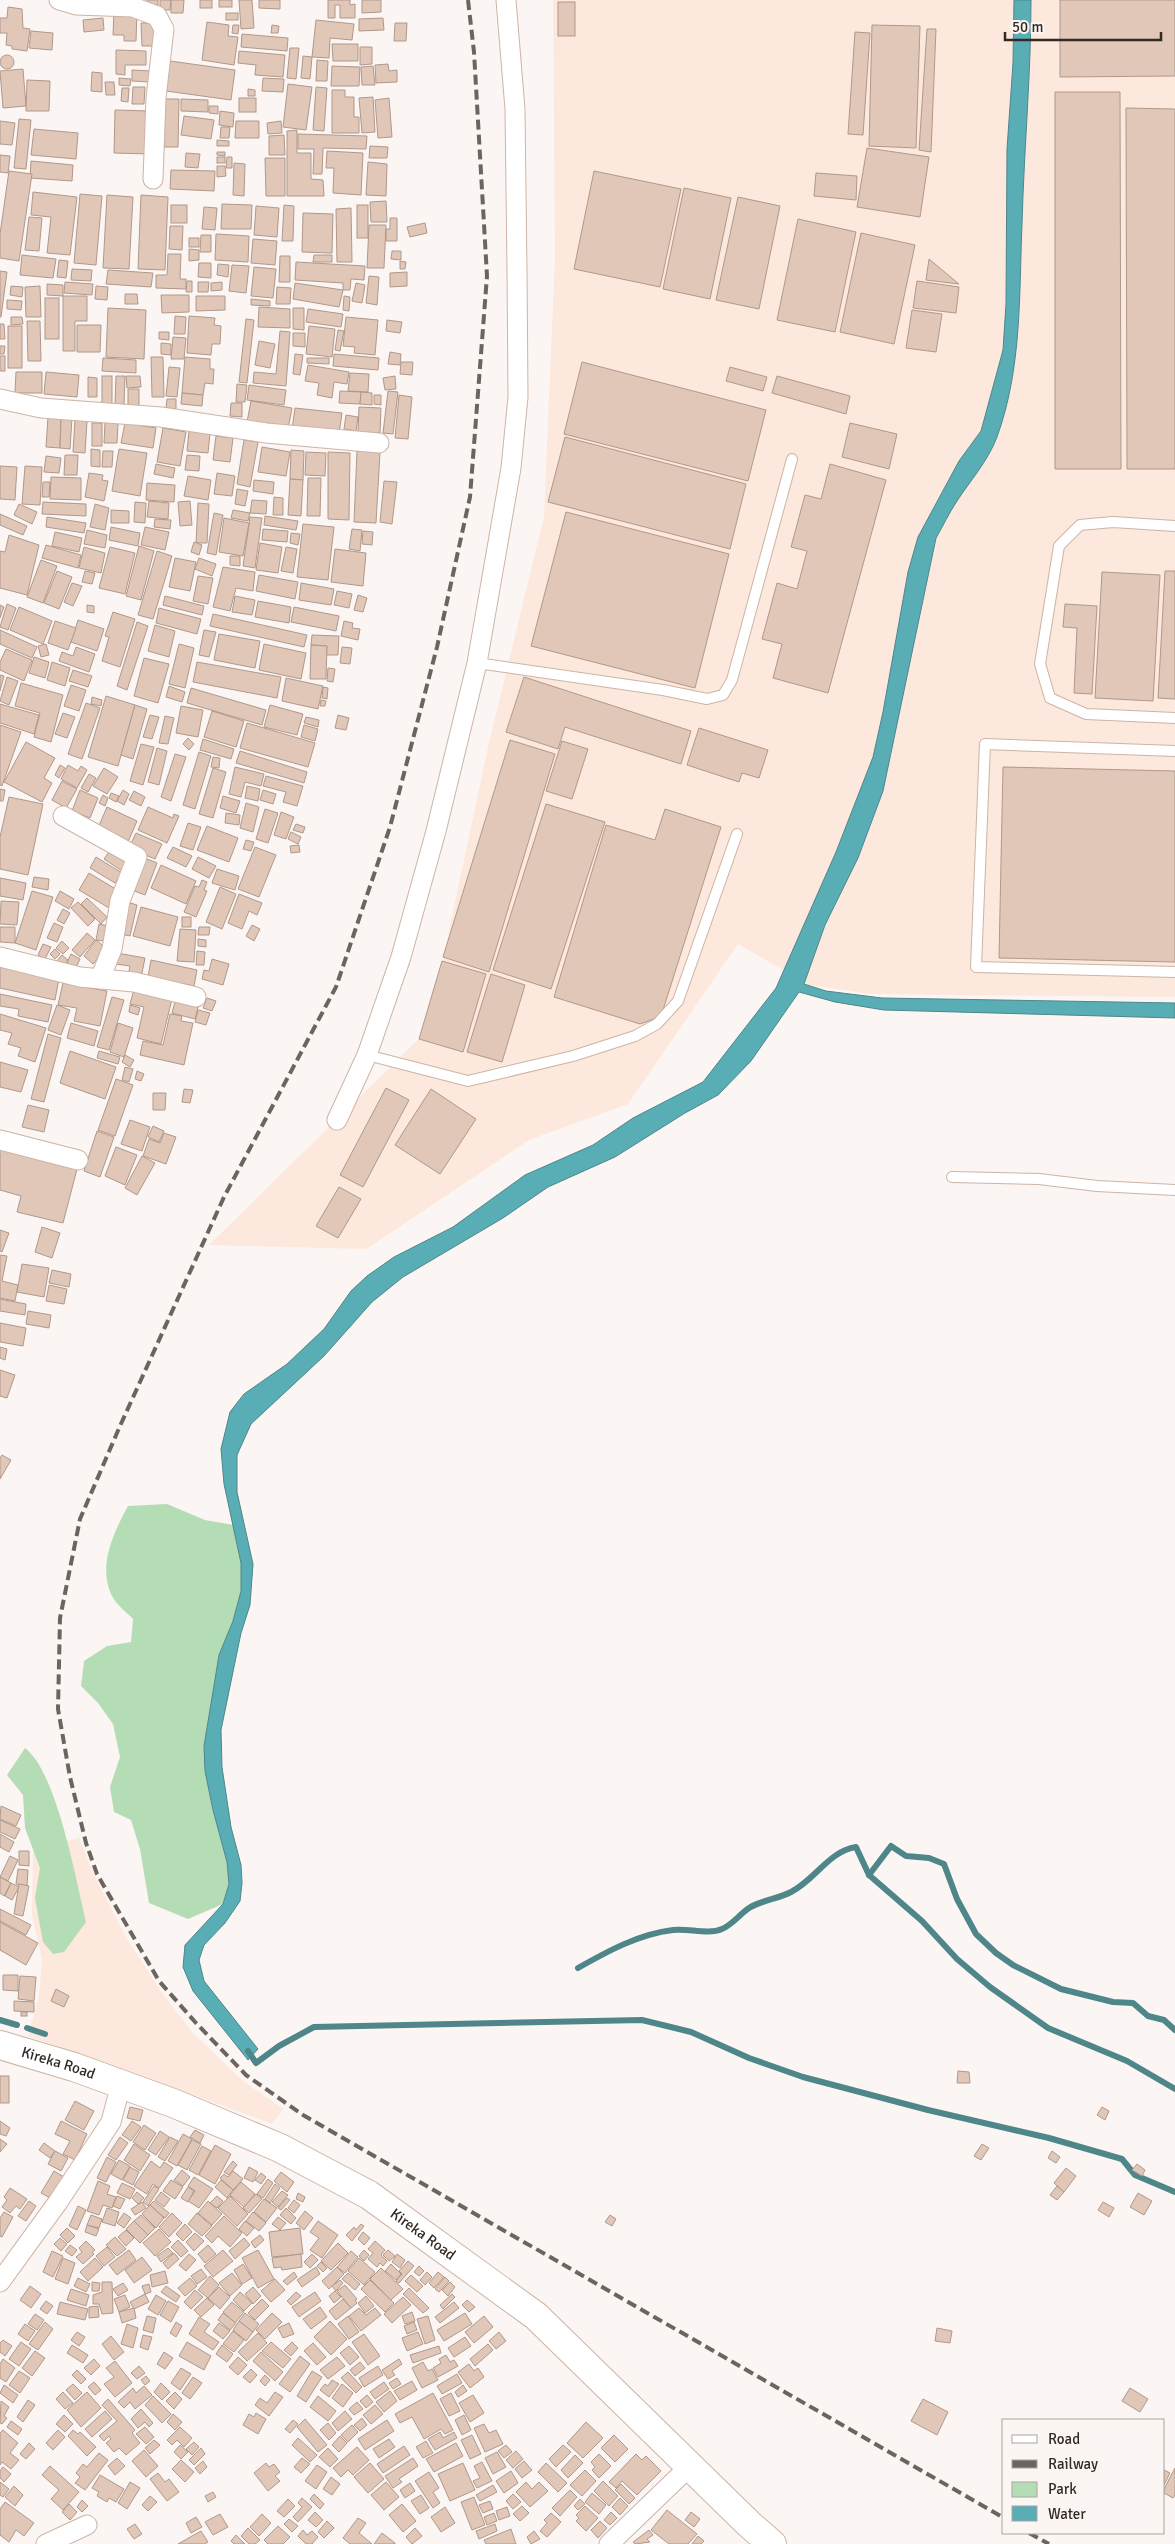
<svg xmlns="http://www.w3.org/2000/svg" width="1175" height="2544" viewBox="0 0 1175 2544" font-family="Signika,sans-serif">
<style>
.built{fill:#fce8dc}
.green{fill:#b5ddb5}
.water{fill:#59aeb6;stroke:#4e868a}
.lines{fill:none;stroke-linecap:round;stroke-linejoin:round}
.stream{stroke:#4e868a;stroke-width:6}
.building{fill:#e0c7b8;stroke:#b0988a}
.lane-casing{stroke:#cdb4a5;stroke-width:12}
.street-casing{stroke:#cdb4a5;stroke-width:21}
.secondary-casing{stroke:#cdb4a5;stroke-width:30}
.lane{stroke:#fff;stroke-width:10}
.street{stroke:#fff;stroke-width:19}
.secondary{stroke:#fff;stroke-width:28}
.rail{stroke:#6c645f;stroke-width:4;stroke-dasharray:10 5;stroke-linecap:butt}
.labels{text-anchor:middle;stroke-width:4;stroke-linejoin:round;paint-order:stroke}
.street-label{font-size:15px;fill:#342a24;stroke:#fbf6f3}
</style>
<rect width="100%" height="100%" fill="#fbf6f3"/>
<g class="built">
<polygon points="553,0 1175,0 1175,997 871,994 809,985 738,944 628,1104 529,1140 366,1249 209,1245 428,1030 488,747 544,517 555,258"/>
<polygon points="79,1838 93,1873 126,1937 160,1990 193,2033 242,2080 283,2109 272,2124 130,2071 28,2036 39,1997 42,1959 32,1916 33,1850"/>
</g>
<g class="green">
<path d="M167,1504L205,1520L234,1525L241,1563V1591L233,1621L219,1655L204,1746L213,1810L227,1862L229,1884L223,1904L188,1919L149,1903L140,1849L131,1820L114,1812L110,1787L120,1757L113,1724L98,1703L81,1686L84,1661L107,1646L131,1642L133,1619C126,1612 116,1604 112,1596C97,1566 114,1532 128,1506Z"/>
<path d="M25,1748C57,1772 76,1881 86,1922L64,1952L53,1954L43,1942L35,1898L40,1868L25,1828L23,1795L7,1775Z"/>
</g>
<path class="water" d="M1014,0H1031C1031,75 1024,149 1022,224C1019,296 1022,368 997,437C988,461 970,481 957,501C949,513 943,526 936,538L883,791L858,858L825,925L804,984L826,991L882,998L1175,1003V1018L884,1010L835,1002L799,992L751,1061L718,1095L685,1113L615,1157L548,1187L503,1218L403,1277L372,1302L324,1356L251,1424L237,1455V1492L253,1564L250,1605L241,1633L221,1730L222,1767L231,1827L241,1865L242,1883L240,1901L225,1923L204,1945L199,1960L204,1981L258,2049L248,2060L193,1991L183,1967L185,1945L223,1904L229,1884L227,1862L213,1810L205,1771L204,1746L219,1655L233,1621L241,1591V1563L224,1484L221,1449L230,1412L244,1394L287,1364L324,1329L351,1291L367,1276L394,1257L453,1227L525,1175L593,1145L633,1118L703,1082L776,988L836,852L873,757L883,712L908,572L918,537L959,461L981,431L1003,350L1006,304L1007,149L1013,63Z"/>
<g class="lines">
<g class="stream">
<polyline points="869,1875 891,1846 906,1856 929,1858 944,1864 957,1899 976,1934 996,1953 1013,1965 1061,1989 1113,2002 1133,2003 1148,2016 1164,2020 1175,2030"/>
<path d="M578,1968C608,1951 639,1934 673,1930C688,1928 708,1935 722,1929C732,1925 740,1914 749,1908C762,1900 778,1899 791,1892C815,1880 829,1851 856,1847L869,1875L922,1921L957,1959L990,1987L1048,2028L1127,2061L1175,2089"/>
<polyline points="0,2020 17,2025"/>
<polyline points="27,2028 45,2034"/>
<polyline points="248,2051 256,2063 279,2046 314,2027 642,2020 691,2032 749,2058 803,2077 928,2110 1049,2138 1122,2159 1135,2175 1175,2192"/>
</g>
</g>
<g class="building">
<rect x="147" y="0" width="11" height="5"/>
<polygon points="160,0 171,0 170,10 160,10"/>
<polygon points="171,0 184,0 183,13 171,13"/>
<rect x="200" y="0" width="12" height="8"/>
<rect x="219" y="0" width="13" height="7"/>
<polygon points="239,0 252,0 254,28 241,29"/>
<polygon points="259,0 280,0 280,9 259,8"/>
<polygon points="328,0 350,0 350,5 355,4 355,18 340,18 340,5 335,5 335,18 328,18"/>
<polygon points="362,0 381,0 381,12 362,13"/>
<polygon points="1060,0 1175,0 1175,76 1060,77"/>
<rect x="558" y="2" width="17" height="34"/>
<polygon points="8,7 22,9 23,28 30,29 27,51 12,49 12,46 6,45 7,33 0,33 0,18 7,18"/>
<polygon points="114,11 137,11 136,41 124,41 124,35 113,35"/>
<rect x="226" y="13" width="12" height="7"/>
<polygon points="103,18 104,30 84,32 83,20"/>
<polygon points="383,18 384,30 359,31 359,19"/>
<polygon points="316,20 354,24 352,40 330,38 329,58 312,57"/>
<polygon points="207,22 229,25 228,36 238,37 234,65 202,60"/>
<polygon points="141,23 157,23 157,46 142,46"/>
<polygon points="395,23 407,23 406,41 394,41"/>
<polygon points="233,25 239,25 238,34 232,33"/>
<polygon points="272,25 279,26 278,33 271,33"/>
<polygon points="872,25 920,26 916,148 869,146"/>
<polygon points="927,29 936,29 931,152 919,150"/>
<polygon points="31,31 53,33 52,50 29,48"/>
<polygon points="855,32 870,33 863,135 848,134"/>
<polygon points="242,34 288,38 287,51 241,47"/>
<polygon points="332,44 358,44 358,61 333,61"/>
<polygon points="360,47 372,47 372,64 360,65"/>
<polygon points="290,48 299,48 296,79 287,78"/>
<polygon points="116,50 146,51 146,65 125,65 125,75 116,74"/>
<polygon points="239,51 285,55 283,77 255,75 256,65 238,63"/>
<circle cx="7" cy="62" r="7"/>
<polygon points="303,56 312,57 310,79 301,78"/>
<polygon points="317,60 328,61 327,81 316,81"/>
<polygon points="170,61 235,70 231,100 166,91"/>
<polygon points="388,64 389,71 397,70 397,82 376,83 375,65"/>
<polygon points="332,66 360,67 359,86 331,86"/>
<polygon points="373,66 375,85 362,85 361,67"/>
<polygon points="23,69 26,106 3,108 0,71"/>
<polygon points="132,70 151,71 150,82 132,81"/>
<polygon points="92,72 102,73 102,92 91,91"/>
<polygon points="119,78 131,79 130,86 119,85"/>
<polygon points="263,78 284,79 283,92 262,91"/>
<polygon points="27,80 50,81 49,111 26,111"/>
<polygon points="105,82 114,82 115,95 106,95"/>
<polygon points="288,84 312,87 306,130 283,127"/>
<polygon points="133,87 145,87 144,104 132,104"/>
<polygon points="316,87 327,88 324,131 313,130"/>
<polygon points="122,88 129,88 128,102 121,101"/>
<polygon points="248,89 255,90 255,96 248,96"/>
<polygon points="332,90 345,90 345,97 354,97 354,117 359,117 359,133 332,133"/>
<polygon points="1055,92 1120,92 1121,469 1055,469"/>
<polygon points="373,97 375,132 362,133 359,98"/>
<rect x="239" y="98" width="17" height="14"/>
<polygon points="389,98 392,137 378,138 375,100"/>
<polygon points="165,99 179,99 178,147 164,147"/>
<polygon points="181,99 208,100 208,112 181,111"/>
<polygon points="209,106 218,106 218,114 209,113"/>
<polygon points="1126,108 1175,109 1175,469 1127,469"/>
<polygon points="115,110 151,111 150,154 114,153"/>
<polygon points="220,111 234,113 233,127 219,125"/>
<polygon points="184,116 214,120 211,139 181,135"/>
<polygon points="19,119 31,120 26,169 14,168"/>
<polygon points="0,121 15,123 12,145 0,144"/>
<polygon points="236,121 259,121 259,138 235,138"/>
<polygon points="281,121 282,133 268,134 267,123"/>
<polygon points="221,127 230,127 229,138 220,138"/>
<polygon points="34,129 78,133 76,159 31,155"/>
<polygon points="297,130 297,153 311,153 311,179 323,180 324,196 287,196 287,131"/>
<polygon points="298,134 367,136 366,149 323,148 322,174 313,174 314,149 298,149"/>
<polygon points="284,135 285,155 269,155 269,136"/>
<polygon points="217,140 229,141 229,146 217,146"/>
<polygon points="370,146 388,147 387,158 369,158"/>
<polygon points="867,148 929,157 920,217 857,207"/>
<polygon points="327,151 363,153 361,195 333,193 334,168 326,168"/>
<polygon points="217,152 225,152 225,156 217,155"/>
<polygon points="186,153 200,154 198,168 185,167"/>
<polygon points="0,155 10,156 8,173 0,172"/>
<rect x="217" y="157" width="8" height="6"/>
<polygon points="227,157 232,157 232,168 226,168"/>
<polygon points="265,158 285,158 285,196 266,196"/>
<polygon points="31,161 73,165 72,181 30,178"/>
<polygon points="368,162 387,164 386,196 366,195"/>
<polygon points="234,163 245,164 244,196 233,195"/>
<polygon points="217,166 225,166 226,176 217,177"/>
<polygon points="171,170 215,171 214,191 170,189"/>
<polygon points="9,171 32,174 19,261 0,258 0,234"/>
<polygon points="594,171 681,189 660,287 574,269"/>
<polygon points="816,173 857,176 856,200 814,196"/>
<polygon points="684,188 731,198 710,299 663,289"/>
<polygon points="33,192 77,197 70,255 47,253 51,217 31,215"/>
<polygon points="80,194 102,196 96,265 74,263"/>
<polygon points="107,195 133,197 129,269 103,268"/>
<polygon points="141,195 168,197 165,270 138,269"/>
<polygon points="738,197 780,206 759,309 716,300"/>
<polygon points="386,201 387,222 371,222 370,202"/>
<polygon points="222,204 252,205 251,229 221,229"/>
<rect x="171" y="205" width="16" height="18"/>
<polygon points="284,205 294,206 293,241 282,241"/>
<rect x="357" y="205" width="11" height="33"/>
<polygon points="256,206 279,208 277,237 254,235"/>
<polygon points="204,207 217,208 215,230 202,229"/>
<polygon points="351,208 352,262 337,262 336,209"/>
<polygon points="303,213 333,214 332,253 302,252"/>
<polygon points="29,217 42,218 39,251 25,250"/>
<polygon points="390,218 397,218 397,241 386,241 386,229 390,229"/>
<polygon points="798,219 856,232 835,332 777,320"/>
<polygon points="425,223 427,233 410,237 407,227"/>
<polygon points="369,225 386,225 384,268 367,268"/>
<polygon points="170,226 183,226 182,250 169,249"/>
<polygon points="861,233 915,245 894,344 840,332"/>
<polygon points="216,234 249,236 248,262 215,260"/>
<polygon points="201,235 211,235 211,252 200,252"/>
<rect x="189" y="238" width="10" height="9"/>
<polygon points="253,239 277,241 275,265 251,263"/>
<polygon points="189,249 199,250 199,260 189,261"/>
<polygon points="392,251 401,251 401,260 391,259"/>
<polygon points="168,254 181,254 180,279 186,279 186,289 156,288 156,275 167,275"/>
<polygon points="22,255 56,259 53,278 20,275"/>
<polygon points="314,255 332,255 332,262 313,262"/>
<polygon points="280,256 290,256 290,282 279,282"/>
<polygon points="929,259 959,284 926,280"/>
<polygon points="59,260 68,261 66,278 57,277"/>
<polygon points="400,261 406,262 405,269 400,269"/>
<polygon points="296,262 365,266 364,280 351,279 350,290 343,290 343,283 295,280"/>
<polygon points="199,263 211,263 211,278 198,277"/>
<polygon points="218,264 229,265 228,277 217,275"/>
<polygon points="232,265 249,266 246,293 229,291"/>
<polygon points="254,267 276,269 273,298 251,296"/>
<polygon points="72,269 92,270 91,281 71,280"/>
<polygon points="108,270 153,273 151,287 106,284"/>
<polygon points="0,271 7,272 1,317 0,317"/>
<polygon points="407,272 407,286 390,287 390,273"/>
<polygon points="369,276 379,277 377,305 366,303"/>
<polygon points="187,281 192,281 192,292 186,292"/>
<polygon points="917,281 959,287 956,313 913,308"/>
<polygon points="65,282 93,284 92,295 64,293"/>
<polygon points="198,282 209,282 208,292 198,292"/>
<polygon points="222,282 222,290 211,291 211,283"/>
<polygon points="295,283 343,290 339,307 293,299"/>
<polygon points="356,283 365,285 362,303 352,301"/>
<polygon points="47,284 63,285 63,296 47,295"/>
<polygon points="11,286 23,287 22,297 10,295"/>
<polygon points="40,286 41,317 26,317 25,287"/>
<polygon points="96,286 108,287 107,300 95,299"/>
<polygon points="277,287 291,288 290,304 276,304"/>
<polygon points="125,294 137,294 138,304 125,304"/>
<polygon points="161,295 189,295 189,312 162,313"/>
<polygon points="63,296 87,296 87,321 75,321 75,351 63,351"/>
<polygon points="196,296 225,296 225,310 196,311"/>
<polygon points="344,296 350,297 349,311 343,310"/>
<rect x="45" y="298" width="14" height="41"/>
<polygon points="251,299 270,301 270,306 251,305"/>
<polygon points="7,300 22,301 21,310 7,309"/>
<polygon points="259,307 290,309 290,328 258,327"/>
<polygon points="108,308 146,310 144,359 106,357"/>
<polygon points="293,308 304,308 304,330 293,329"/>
<polygon points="308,309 343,314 341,327 306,322"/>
<polygon points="912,310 942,314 936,352 906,348"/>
<polygon points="175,316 186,317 185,334 174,334"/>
<polygon points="189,316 215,318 214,325 221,326 220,344 212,344 211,355 187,353"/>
<polygon points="11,317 22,317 23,324 11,325"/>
<polygon points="346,317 378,320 375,355 354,353 355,347 343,346"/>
<polygon points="246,319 254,320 247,383 239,382"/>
<polygon points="387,320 402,322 400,333 386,331"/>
<polygon points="27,321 40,321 41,361 28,361"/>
<polygon points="0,324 4,324 5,339 0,339"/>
<polygon points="77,325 101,325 100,352 77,352"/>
<rect x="8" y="326" width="14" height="42"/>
<polygon points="309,326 335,329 332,357 306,354"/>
<polygon points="338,330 344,331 340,351 335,350"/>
<polygon points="280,331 290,332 286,386 253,383 254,372 276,374"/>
<polygon points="159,332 169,332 169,340 159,339"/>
<polygon points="293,333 305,333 305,347 293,346"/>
<polygon points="173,337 186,338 184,359 171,359"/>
<polygon points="259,341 275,344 270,368 255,365"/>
<polygon points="161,343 171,344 171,355 161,354"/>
<polygon points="0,346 5,346 4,354 0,354"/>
<polygon points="390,352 401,354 400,365 388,364"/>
<polygon points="295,354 303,355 300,375 293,374"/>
<polygon points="334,354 379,358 378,370 333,366"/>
<rect x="0" y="356" width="5" height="15"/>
<polygon points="151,357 163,357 164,397 152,397"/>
<polygon points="185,357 210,359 210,369 214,369 213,384 205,383 203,395 182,393"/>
<polygon points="103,358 136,360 136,373 102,371"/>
<polygon points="307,358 329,358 329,364 307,363"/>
<polygon points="401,362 413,362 412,375 400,374"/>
<polygon points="582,362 766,410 748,481 564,434"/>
<polygon points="308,365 349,372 347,384 334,382 332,398 317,395 319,383 305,381"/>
<polygon points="169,367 180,368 177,397 166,396"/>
<polygon points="730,367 767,377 763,391 726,381"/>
<polygon points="16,372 42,372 42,393 15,393"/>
<polygon points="46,372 79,375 77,397 44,394"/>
<polygon points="350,373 369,374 368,392 348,391"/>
<rect x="102" y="376" width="10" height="30"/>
<polygon points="116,376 125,376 124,405 115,405"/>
<polygon points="126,376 140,376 141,387 127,388"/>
<polygon points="395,376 396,389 385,390 383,378"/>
<polygon points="777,376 850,396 846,414 772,393"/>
<polygon points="88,377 97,378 97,397 88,397"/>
<polygon points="237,384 247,385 245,402 236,402"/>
<polygon points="249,385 286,390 284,405 247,400"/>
<polygon points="128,389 139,389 139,407 128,406"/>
<polygon points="340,391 361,392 360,404 339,403"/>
<polygon points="388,391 398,392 393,434 383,433"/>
<polygon points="361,392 372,393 372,405 360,404"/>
<polygon points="182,393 203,395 202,406 181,404"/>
<polygon points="374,395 381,395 381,405 374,404"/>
<polygon points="399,395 412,397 408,439 395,438"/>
<polygon points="167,399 176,399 176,409 166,408"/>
<polygon points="251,401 292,408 288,429 247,422"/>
<polygon points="231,403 242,403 242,417 230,416"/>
<polygon points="359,407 381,408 380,433 358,432"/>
<polygon points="295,408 342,413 339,434 292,429"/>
<polygon points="346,415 358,417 356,431 344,429"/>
<polygon points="48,417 61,418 60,448 46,447"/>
<polygon points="61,418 72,418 70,449 60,448"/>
<polygon points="75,420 87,421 85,453 73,452"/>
<polygon points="105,422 118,423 117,443 104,443"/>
<rect x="92" y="423" width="10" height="23"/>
<polygon points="125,423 156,428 153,448 121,443"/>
<polygon points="850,423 897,434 889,469 842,457"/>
<polygon points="163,428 186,432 180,466 157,462"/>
<polygon points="189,431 210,433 208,453 187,451"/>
<polygon points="216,436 233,438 230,462 213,460"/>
<polygon points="565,437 746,484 730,549 548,502"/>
<polygon points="244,440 258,442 250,487 237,484"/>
<polygon points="262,447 290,452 286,476 258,472"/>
<polygon points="91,449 100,450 100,467 91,466"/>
<polygon points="119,449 147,453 140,496 112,491"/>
<polygon points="291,450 304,451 303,480 290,479"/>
<polygon points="103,451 113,451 112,467 102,467"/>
<polygon points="357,451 380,452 376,523 354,522"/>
<polygon points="306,452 326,453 325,476 305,475"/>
<polygon points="328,452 350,453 349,520 328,519"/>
<polygon points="65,455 78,455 77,475 64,475"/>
<polygon points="187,455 200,456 199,471 185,470"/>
<polygon points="46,456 61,458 59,473 44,472"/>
<polygon points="156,464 175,468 173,478 154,474"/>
<polygon points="830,464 886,480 828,693 773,678 782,644 762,639 777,583 797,589 807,551 791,547 805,495 821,499"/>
<polygon points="0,466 17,467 15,500 0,499"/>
<polygon points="25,466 42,467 40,505 22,504"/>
<polygon points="89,473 103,475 102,480 108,481 104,501 85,497"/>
<polygon points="217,473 235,476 232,496 214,494"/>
<polygon points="188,476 211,480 208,500 184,496"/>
<polygon points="51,477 81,478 81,500 50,499"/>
<polygon points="308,478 321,478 320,516 307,516"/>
<polygon points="290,479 303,480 301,516 288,515"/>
<polygon points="254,480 274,482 273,494 253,491"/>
<polygon points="384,481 397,482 392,524 380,522"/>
<polygon points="43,482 50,482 49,497 42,497"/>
<polygon points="147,483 175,485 174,502 146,500"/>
<polygon points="237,489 248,491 245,506 235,504"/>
<polygon points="274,497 283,498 283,515 273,515"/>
<polygon points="252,500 267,501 266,514 250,513"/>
<polygon points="149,501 169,503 168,519 147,517"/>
<polygon points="190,501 192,525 180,526 178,502"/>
<polygon points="43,502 86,504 86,516 42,514"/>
<polygon points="135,502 146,503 145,523 134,522"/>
<polygon points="198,503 209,504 207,543 196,543"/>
<polygon points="19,504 37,512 32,524 14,515"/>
<polygon points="95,504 109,508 105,530 90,527"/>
<polygon points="111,510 129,511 129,523 111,523"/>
<polygon points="233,510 250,513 248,521 231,518"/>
<polygon points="566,512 729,554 695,688 531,646"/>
<polygon points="214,513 223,515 216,555 207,553"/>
<polygon points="0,514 27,526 23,535 0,525"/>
<polygon points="265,516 298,521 296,530 264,525"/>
<polygon points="47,517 86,523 84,533 46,527"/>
<polygon points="250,517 262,518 255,568 243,566"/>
<polygon points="224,518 249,523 243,556 219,552"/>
<polygon points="155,519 171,520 170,529 154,527"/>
<polygon points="303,524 334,527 328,580 297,577"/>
<polygon points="111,527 140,533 138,546 109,540"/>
<polygon points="145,527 169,532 165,550 141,545"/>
<polygon points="263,529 288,531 287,542 262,540"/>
<polygon points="352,529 362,530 360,551 349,549"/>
<polygon points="87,530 107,535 105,548 84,544"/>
<polygon points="363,531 373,532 372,545 362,544"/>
<polygon points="55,532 82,538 79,552 52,546"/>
<polygon points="291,533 300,534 298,545 290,543"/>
<polygon points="9,535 39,545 27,595 0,588 0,551 5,552"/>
<polygon points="194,542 202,545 199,555 191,552"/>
<polygon points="260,543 282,547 278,573 256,570"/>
<polygon points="46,545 81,555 78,568 42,558"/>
<polygon points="139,546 154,551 141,600 126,596"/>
<polygon points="84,547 105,553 101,573 79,568"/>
<polygon points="110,547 135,553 125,594 99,588"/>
<polygon points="286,547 297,549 293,573 281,571"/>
<polygon points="335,549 366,553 363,586 331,582"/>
<polygon points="157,551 172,556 153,619 138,615"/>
<polygon points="230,556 240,556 240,566 230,565"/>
<polygon points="175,558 196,562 190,591 169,587"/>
<polygon points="199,558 216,564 212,576 195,569"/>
<polygon points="41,560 57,566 43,603 27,597"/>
<polygon points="223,567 255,572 253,591 236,588 230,611 213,607"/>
<polygon points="57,571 72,577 59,609 44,603"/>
<polygon points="85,571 95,573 92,584 82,582"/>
<polygon points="1165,571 1175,571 1175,699 1158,698"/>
<polygon points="1102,572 1160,575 1153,701 1095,698"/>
<polygon points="259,575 298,582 295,599 256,591"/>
<polygon points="198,576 213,578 208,604 193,601"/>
<polygon points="72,583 82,586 73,606 64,602"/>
<polygon points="301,583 334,589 331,605 299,600"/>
<polygon points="337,591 352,594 349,608 334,605"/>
<polygon points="358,595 367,598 363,612 354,610"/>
<polygon points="165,596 204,606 202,615 163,605"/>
<polygon points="235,596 255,600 252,615 232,612"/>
<polygon points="258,601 291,607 289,623 255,617"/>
<polygon points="7,604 16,608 8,630 0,627"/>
<polygon points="1065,604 1097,606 1092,694 1074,693 1077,628 1063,627"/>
<polygon points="0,605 4,607 0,618"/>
<polygon points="87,605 94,606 94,613 87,612"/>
<polygon points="19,607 52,621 43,644 10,630"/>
<polygon points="294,607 339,616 336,631 291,622"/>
<polygon points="159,608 201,619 197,634 156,623"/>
<polygon points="113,612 135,619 120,667 102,661 109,637 105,636"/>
<polygon points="213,614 307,635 304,647 210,626"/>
<polygon points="78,620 104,629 97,651 71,642"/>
<polygon points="55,621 76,628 68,650 48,643"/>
<polygon points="344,621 353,623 352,628 360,629 358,640 341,636"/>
<polygon points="137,622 148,626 127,690 117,686"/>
<polygon points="155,625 175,631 169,657 148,651"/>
<polygon points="0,630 37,647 32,658 0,644"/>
<polygon points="204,630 216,632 209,657 199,655"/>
<polygon points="219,634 260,641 255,668 214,660"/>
<polygon points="312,635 339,636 338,655 326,655 327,646 311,645"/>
<polygon points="46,644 49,655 41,657 38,646"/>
<polygon points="179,644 194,648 185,688 169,684"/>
<polygon points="264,644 306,653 301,679 259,670"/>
<polygon points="311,645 327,646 326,679 310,679"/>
<polygon points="76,647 95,654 89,672 59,661 62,652 73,656"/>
<polygon points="342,647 352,648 350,664 340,663"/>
<polygon points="6,649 32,660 24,681 0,670 0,662"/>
<polygon points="34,657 49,662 45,678 29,673"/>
<polygon points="144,658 169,664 158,703 134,696"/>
<polygon points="52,662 70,668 65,686 47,680"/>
<polygon points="197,662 281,677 277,698 193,682"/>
<polygon points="328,668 335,669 333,682 327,681"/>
<polygon points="73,670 92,676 88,687 69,681"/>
<polygon points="0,675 4,676 0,691"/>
<polygon points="7,677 18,681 9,705 0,701"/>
<polygon points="524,677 691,731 681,764 565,727 558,749 506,732"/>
<polygon points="286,678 323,686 318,709 282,701"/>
<polygon points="21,683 63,695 51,742 34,737 40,713 15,706"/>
<polygon points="71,685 86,690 79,711 64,706"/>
<polygon points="169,686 185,692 182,702 166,697"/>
<polygon points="323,687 328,688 327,699 322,698"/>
<polygon points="191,688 266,710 262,725 187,703"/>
<polygon points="106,696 135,705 118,766 88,757"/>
<polygon points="92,697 102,700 101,706 91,704"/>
<polygon points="321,700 326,701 325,706 320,706"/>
<polygon points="86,703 100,708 82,759 68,754"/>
<polygon points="0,704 39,715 34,734 0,723"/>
<polygon points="135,705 147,709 133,759 121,755"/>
<polygon points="270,705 303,714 297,735 264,727"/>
<polygon points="181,706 203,710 198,737 176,733"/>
<polygon points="212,711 244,721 236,747 204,737"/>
<polygon points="63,713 75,717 67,738 55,734"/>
<polygon points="150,715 159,717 152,739 143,737"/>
<polygon points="338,715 349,718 346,730 335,728"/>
<polygon points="165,716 174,718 168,744 159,743"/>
<polygon points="306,717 319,720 318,727 304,723"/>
<polygon points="247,723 315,743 308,767 240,748"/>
<polygon points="0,725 21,732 2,786 0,785"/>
<polygon points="304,725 318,729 315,741 301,737"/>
<polygon points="699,728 768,750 759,778 742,773 739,782 687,765"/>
<polygon points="188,738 194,744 189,750 183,744"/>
<polygon points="203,739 234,749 231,759 200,750"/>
<polygon points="510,740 555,754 489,972 443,957"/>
<polygon points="562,741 588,749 572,799 546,791"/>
<polygon points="26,742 55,758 44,778 52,783 42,802 4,782"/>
<polygon points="141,744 154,747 143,785 130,781"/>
<polygon points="157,748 167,751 159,785 148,782"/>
<polygon points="240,751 307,772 304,783 236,763"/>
<polygon points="199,752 211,756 195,809 183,805"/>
<polygon points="175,754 186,757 171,801 161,797"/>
<polygon points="213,757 220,758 219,768 211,767"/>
<polygon points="60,765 65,768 59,778 55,775"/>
<polygon points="68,765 78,771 81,766 87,770 77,788 61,779"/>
<polygon points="235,767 264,774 261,786 245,782 241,797 229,794"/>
<polygon points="1003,767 1175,771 1175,962 999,958"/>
<polygon points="104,768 118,777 107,794 93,786"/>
<polygon points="213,768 226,772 213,818 199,814"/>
<polygon points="89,774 96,778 88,792 81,788"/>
<polygon points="266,776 303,786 297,806 283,802 286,792 263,786"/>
<polygon points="62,781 77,789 66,808 52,800"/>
<polygon points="247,786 260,789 258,801 245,798"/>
<polygon points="0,789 5,790 3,801 0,801"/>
<polygon points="80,790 98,798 90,818 72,811"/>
<polygon points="123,790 129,794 124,805 117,801"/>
<polygon points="263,790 276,794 273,804 260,800"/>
<polygon points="134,791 145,797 141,806 129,800"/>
<polygon points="111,793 119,796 116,802 109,798"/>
<polygon points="103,795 108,798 105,806 99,803"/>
<polygon points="223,796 240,801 236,813 220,808"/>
<polygon points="9,797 43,804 28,875 0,869 0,837"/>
<polygon points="246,803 259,807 253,832 240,828"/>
<polygon points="546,804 605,822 551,989 493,970"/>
<polygon points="107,807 137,821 128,842 98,828"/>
<polygon points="148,807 173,818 174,814 179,816 167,843 138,830"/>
<polygon points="265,809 278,813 268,843 256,839"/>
<polygon points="665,809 721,827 663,1010 654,1019 640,1024 554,997 606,825 655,840"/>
<polygon points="281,812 294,817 286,839 274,835"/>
<polygon points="226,813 240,815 239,825 225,823"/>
<polygon points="188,823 201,827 193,850 180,846"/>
<polygon points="296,824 305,827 303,833 293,830"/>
<polygon points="207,826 238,838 229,862 197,850"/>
<polygon points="291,832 301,837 298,844 288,839"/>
<polygon points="136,833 162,844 155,859 129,848"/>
<polygon points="246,840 254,842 251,851 243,849"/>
<polygon points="114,845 134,860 125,873 104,859"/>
<polygon points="299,845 300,852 291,853 290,846"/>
<polygon points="173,847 192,856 186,867 167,858"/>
<polygon points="255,847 276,855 259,897 238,889"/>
<polygon points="96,857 122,873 115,883 90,868"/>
<polygon points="142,857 157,863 145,895 129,889"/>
<polygon points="198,857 216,866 209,878 192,869"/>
<polygon points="161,865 196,881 186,904 151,888"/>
<polygon points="217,869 239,876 235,890 212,883"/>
<polygon points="89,873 119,891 109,908 79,890"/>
<polygon points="34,877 49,879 48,890 32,887"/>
<polygon points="0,878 26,883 23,900 0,896"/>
<polygon points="202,880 207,882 204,890 207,891 196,917 184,912 195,886 199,887"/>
<polygon points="220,887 236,894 222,929 206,922"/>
<polygon points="32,891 53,897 36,950 15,943"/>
<polygon points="60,891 74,899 69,909 55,901"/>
<polygon points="239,894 262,903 257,915 249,911 242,929 228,923"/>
<polygon points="87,898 107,917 101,924 81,904"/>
<polygon points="1,901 19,902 17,925 0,924"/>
<polygon points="124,901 137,905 130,936 116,933"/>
<polygon points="78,902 95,919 88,926 71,908"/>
<polygon points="141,907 178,917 170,946 133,936"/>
<polygon points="63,909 70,913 64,924 57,920"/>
<rect x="182" y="917" width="9" height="10"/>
<polygon points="54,923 63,927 57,942 47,938"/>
<polygon points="99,924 113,927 110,942 96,940"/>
<polygon points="252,925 260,929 254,941 246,936"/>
<polygon points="0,927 15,927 15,943 0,942"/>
<polygon points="199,927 210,927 209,935 198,935"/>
<polygon points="180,929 196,930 194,962 177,961"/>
<polygon points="87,933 95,940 80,957 72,950"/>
<polygon points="198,939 206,940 206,947 198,946"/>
<polygon points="96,940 106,948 93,964 84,956"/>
<polygon points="62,941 69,948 63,954 56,948"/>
<polygon points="43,944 51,947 45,959 38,955"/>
<polygon points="55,949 60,954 55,959 50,954"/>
<polygon points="197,951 205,952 204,965 196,965"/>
<polygon points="117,953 145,958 141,978 128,976 130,966 115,964"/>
<polygon points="71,954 80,959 74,972 65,967"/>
<polygon points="62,955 68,960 60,969 54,964"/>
<polygon points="212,959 229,964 223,985 202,979 204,970 209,971"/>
<polygon points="151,960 197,970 194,986 148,977"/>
<polygon points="442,961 486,974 463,1052 419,1039"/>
<polygon points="0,966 59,978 55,1000 0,988"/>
<polygon points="491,974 525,985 502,1062 467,1052"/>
<polygon points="63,983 107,991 100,1026 74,1021 77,1008 58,1005"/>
<polygon points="135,986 173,995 161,1044 137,1038 144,1007 130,1004"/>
<polygon points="0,994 52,1005 48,1022 18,1016 19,1009 0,1006"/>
<polygon points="112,997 124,1000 109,1050 97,1047"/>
<polygon points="176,998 199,1004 195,1019 172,1013"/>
<polygon points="207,998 216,1001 212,1011 203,1008"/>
<polygon points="57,1005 70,1010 61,1035 48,1030"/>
<polygon points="130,1005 140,1008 138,1015 129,1012"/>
<polygon points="198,1010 210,1013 206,1025 195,1022"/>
<polygon points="0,1014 46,1028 35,1062 18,1056 21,1048 8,1044 12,1033 0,1030"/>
<polygon points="170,1014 182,1016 181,1021 193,1023 184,1065 140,1055 143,1041 163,1045"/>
<polygon points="71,1023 98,1031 94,1046 67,1038"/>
<polygon points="118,1023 133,1028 124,1057 110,1052"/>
<polygon points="48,1034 61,1038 44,1102 31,1099"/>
<polygon points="70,1051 116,1067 105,1099 60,1083"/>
<polygon points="99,1051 120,1057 118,1064 97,1058"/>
<polygon points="125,1055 134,1060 130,1067 122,1062"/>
<polygon points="0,1062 28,1070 21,1092 0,1087"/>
<polygon points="125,1067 133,1069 129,1082 122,1080"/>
<polygon points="137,1071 144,1074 141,1081 135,1079"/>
<polygon points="116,1079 133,1085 115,1136 98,1130"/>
<polygon points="386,1088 409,1100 363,1187 340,1175"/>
<polygon points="184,1089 193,1090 190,1103 182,1102"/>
<polygon points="431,1089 476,1119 440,1174 395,1145"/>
<polygon points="153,1093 166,1093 165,1110 153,1110"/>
<polygon points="28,1105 49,1110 44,1132 22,1127"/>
<polygon points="130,1120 150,1127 142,1151 121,1144"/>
<polygon points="153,1126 164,1131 159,1142 148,1137"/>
<polygon points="97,1131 114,1137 100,1177 84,1171"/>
<polygon points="164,1133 176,1137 166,1164 143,1156 149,1139 160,1143"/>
<polygon points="116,1147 137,1155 125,1185 105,1176"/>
<polygon points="0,1149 77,1169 63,1223 17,1212 21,1196 0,1190"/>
<polygon points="142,1156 155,1163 137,1195 125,1188"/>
<polygon points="339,1187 361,1199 338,1238 316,1226"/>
<polygon points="42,1227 60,1233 52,1258 35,1252"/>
<polygon points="0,1230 9,1233 2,1252 0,1251"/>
<polygon points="0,1255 7,1256 2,1281 18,1285 15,1301 0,1298"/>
<polygon points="22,1264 49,1268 44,1297 17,1292"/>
<polygon points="52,1270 71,1274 69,1287 49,1283"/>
<polygon points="49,1285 67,1289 64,1304 46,1301"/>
<polygon points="0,1299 26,1304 25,1315 0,1311"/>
<polygon points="28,1311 51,1315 49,1328 26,1324"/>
<polygon points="0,1323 26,1328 23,1346 0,1342"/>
<polygon points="0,1347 7,1349 5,1360 0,1358"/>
<polygon points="0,1370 15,1375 7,1398 0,1396"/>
<polygon points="2,1455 11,1460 0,1479 0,1458"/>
<polygon points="1,1806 21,1815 16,1826 0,1819"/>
<polygon points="0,1820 20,1829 15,1839 0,1832"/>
<polygon points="0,1834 14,1842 9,1852 0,1847"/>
<polygon points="19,1851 29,1851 29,1866 19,1865"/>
<polygon points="10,1856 18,1860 8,1881 0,1877"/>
<polygon points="18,1869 28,1870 27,1886 16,1884"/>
<polygon points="0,1877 11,1883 4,1896 0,1893"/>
<polygon points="11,1883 19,1887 12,1900 5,1896"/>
<polygon points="19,1884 29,1886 23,1916 14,1914"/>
<polygon points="0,1909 31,1925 26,1935 0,1921"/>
<polygon points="0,1922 38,1943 26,1965 0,1950"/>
<polygon points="3,1975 18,1975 18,1991 3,1990"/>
<polygon points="20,1976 36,1977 34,2001 18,1999"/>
<polygon points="56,1989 69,1996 64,2007 51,2001"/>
<polygon points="14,2001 34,2002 34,2012 14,2011"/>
<rect x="21" y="2012" width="6" height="4"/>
<polygon points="958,2071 969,2072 970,2083 957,2083"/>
<rect x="0" y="2076" width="9" height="27"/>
<polygon points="75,2101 94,2111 84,2130 65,2120"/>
<polygon points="130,2107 143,2110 140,2121 127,2118"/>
<polygon points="1102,2107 1109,2111 1105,2120 1097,2115"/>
<polygon points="0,2121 10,2128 6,2136 0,2134"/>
<polygon points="61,2121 87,2134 75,2160 63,2154 70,2141 55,2134"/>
<polygon points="132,2121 141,2127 131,2141 122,2135"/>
<polygon points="144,2125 156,2133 145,2150 133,2142"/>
<polygon points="195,2130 204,2135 200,2143 190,2137"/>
<polygon points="160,2131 169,2137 156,2155 148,2150"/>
<polygon points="183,2134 192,2139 177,2166 168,2161"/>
<polygon points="120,2137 128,2143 116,2160 108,2155"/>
<polygon points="170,2137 178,2141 165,2161 158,2157"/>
<polygon points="0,2139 7,2144 0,2152"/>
<polygon points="192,2140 201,2144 187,2170 178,2165"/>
<polygon points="44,2143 55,2151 50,2158 39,2150"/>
<polygon points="134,2144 150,2155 140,2171 124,2160"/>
<polygon points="982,2144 989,2148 981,2160 974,2156"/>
<polygon points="215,2145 231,2154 215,2184 199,2175"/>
<polygon points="202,2146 211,2151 198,2175 189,2170"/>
<polygon points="55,2151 68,2158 61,2171 48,2164"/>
<polygon points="1052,2151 1060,2157 1056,2163 1048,2158"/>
<polygon points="107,2157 116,2162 106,2182 97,2178"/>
<polygon points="119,2160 130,2166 122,2180 111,2174"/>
<polygon points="151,2161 160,2168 164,2162 173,2168 159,2188 153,2184 147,2194 134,2186"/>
<polygon points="233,2161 237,2165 229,2175 224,2172"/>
<polygon points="1137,2164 1145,2170 1142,2176 1132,2170"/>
<polygon points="130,2167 139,2172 133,2185 123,2180"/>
<polygon points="249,2167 258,2172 253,2182 244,2178"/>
<polygon points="1066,2168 1076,2176 1064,2192 1054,2183"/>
<polygon points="182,2170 190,2177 183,2186 174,2180"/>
<polygon points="54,2171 64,2177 52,2199 41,2193"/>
<polygon points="233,2171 243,2179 233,2190 220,2178 224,2174 228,2177"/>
<polygon points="281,2172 294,2182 287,2192 274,2181"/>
<polygon points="261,2173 266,2177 261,2184 255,2180"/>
<polygon points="194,2177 213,2189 199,2208 188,2201 195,2191 188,2186"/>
<polygon points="268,2179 273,2183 263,2198 257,2194"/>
<polygon points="171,2180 183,2187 175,2199 163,2191"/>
<polygon points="221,2180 233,2190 227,2198 215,2187"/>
<polygon points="98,2181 110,2186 107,2194 116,2197 112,2208 103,2205 99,2215 87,2211"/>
<polygon points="241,2182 255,2194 244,2207 230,2195"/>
<polygon points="122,2183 135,2189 130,2199 117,2193"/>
<polygon points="275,2184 280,2188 270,2203 265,2199"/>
<polygon points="154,2186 159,2189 148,2206 143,2202"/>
<polygon points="1057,2186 1064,2192 1057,2200 1050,2195"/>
<polygon points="188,2187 194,2191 188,2202 181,2198"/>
<polygon points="10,2188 27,2199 20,2209 16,2206 10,2213 2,2207 7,2200 4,2197"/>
<polygon points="282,2191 288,2195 278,2207 272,2202"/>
<polygon points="137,2192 144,2198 138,2204 132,2198"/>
<polygon points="161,2192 170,2199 164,2207 155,2200"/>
<polygon points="298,2193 305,2197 303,2202 296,2199"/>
<polygon points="1138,2193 1152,2201 1144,2215 1130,2207"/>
<polygon points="256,2194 262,2199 249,2213 243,2208"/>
<polygon points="117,2196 125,2199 120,2209 113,2206"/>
<polygon points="217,2196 223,2201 217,2208 210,2203"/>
<polygon points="230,2196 248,2214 237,2226 218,2208"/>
<polygon points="287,2198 290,2200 281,2210 278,2208"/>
<polygon points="264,2199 277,2208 266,2222 254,2212"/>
<polygon points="294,2200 300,2205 294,2213 288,2208"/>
<polygon points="29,2201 36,2206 26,2221 18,2216"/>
<polygon points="154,2201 169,2213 165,2218 150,2205"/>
<polygon points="208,2201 222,2214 212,2225 198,2213"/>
<polygon points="142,2202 146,2208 135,2215 131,2209"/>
<polygon points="1103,2202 1114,2208 1109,2217 1098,2210"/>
<polygon points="150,2205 164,2218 156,2228 142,2214"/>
<polygon points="78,2206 86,2210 77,2230 69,2226"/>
<polygon points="107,2208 119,2212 115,2226 102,2222"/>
<polygon points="286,2208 296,2218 291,2224 280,2215"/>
<polygon points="305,2211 313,2218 304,2230 296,2223"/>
<polygon points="4,2212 13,2217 2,2237 0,2236 0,2218"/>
<polygon points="253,2212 266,2223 259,2231 246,2221"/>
<polygon points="124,2213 131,2218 124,2228 117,2223"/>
<polygon points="172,2213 182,2223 169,2237 159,2227"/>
<polygon points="197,2213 212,2226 202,2236 188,2224"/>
<polygon points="91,2215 102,2219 99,2228 87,2225"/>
<polygon points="141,2215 155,2228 148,2235 134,2221"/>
<polygon points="610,2215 616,2219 612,2226 605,2222"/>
<polygon points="224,2216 242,2233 230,2247 218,2236 212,2243 205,2236"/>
<polygon points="278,2217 286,2223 280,2230 272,2224"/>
<polygon points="134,2221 148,2235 140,2243 126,2229"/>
<polygon points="245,2221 254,2228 247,2236 239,2229"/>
<polygon points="318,2221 338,2235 322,2258 310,2250 319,2238 310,2232"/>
<polygon points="185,2224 192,2232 183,2241 176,2234"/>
<polygon points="361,2224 364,2226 352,2241 346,2235 354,2227 356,2230"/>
<polygon points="87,2225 99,2229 96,2236 85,2232"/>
<polygon points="67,2228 75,2236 68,2243 60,2235"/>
<polygon points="300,2228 303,2254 272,2257 269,2232"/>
<polygon points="159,2229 171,2242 155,2256 143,2243"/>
<polygon points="126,2230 134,2238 126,2246 118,2237"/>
<polygon points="363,2232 370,2238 364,2245 358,2239"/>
<polygon points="195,2233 204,2241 194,2251 186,2242"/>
<polygon points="260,2235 264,2240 255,2248 251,2242"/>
<polygon points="115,2237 126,2249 117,2256 106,2245"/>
<polygon points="60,2238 67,2244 61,2251 54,2244"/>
<polygon points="244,2238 250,2245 235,2259 229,2251"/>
<polygon points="178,2240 188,2251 181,2257 171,2247"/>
<polygon points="86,2241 95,2250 92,2252 94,2254 83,2264 76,2257 82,2252 79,2248"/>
<polygon points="375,2241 385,2250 381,2255 387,2261 383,2266 380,2263 377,2267 368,2259 373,2253 368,2249"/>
<polygon points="338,2243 348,2253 331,2270 321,2261"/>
<polygon points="70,2245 77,2250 72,2256 65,2251"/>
<polygon points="208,2245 216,2254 205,2263 198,2254"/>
<polygon points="107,2247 115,2257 104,2266 96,2256"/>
<polygon points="168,2248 173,2253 161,2262 157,2256"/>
<polygon points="129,2250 136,2260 117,2275 109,2265"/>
<polygon points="223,2250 233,2261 213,2277 204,2266"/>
<polygon points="258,2250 274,2279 258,2288 242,2258"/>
<polygon points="364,2250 369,2255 364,2261 359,2256"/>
<polygon points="388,2250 395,2256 389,2261 383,2255"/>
<polygon points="52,2251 63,2256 53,2277 43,2272"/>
<polygon points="351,2251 358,2257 345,2273 337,2267"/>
<polygon points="174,2253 179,2259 168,2269 163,2263"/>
<polygon points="189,2254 196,2260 186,2271 179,2265"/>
<polygon points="301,2254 302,2267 282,2270 281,2267 274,2268 272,2258"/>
<polygon points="312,2254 318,2260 310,2268 304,2262"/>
<polygon points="397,2254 405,2260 400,2268 392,2262"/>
<polygon points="142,2257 152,2270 134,2283 125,2270"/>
<polygon points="63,2258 75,2263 68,2284 55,2279"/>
<polygon points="95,2258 103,2267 88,2281 80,2272"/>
<polygon points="359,2258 375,2272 364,2285 348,2271"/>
<polygon points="408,2261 414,2266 399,2283 396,2281 402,2274 399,2271"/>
<polygon points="321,2262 327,2268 323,2272 317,2266"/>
<polygon points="243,2264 252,2278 242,2284 234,2270"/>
<polygon points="391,2264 401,2274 396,2280 385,2271"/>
<polygon points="419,2266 424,2271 419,2276 414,2272"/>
<polygon points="316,2267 320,2274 302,2287 297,2280"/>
<polygon points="337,2267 344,2274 329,2289 322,2281"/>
<polygon points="381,2268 403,2289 391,2300 370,2279"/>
<polygon points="201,2269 207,2277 197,2284 191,2276"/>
<polygon points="165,2271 168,2283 152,2287 150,2275"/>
<polygon points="294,2272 297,2277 287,2285 283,2281"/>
<polygon points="427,2272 432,2277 425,2285 420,2280"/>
<polygon points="438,2272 444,2277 434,2288 429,2283"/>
<polygon points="232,2273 242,2285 230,2296 219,2283"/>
<polygon points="348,2273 360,2284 355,2290 342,2279"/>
<polygon points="411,2275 423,2286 417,2292 405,2281"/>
<polygon points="210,2276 219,2285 208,2298 198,2290"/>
<polygon points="445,2277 449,2281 439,2292 435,2289"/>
<polygon points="78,2278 90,2284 86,2292 74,2286"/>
<polygon points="190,2278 197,2286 185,2296 178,2288"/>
<polygon points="275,2279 285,2290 271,2302 261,2291"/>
<polygon points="340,2280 343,2283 336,2291 332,2286"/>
<polygon points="370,2280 394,2303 385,2312 361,2289"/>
<polygon points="92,2282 100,2283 99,2291 92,2291"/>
<polygon points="102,2282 112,2282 113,2313 102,2314 99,2304 93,2304 93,2295 102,2292"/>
<polygon points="450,2282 455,2287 448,2296 442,2290"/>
<polygon points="123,2283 128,2290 118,2296 113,2289"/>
<polygon points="149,2284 151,2292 145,2294 142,2286"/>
<polygon points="345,2285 357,2299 355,2300 357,2303 351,2308 337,2291"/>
<polygon points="30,2286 41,2294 31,2308 20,2300"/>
<polygon points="166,2286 180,2296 176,2302 161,2292"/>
<polygon points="219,2287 230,2297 220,2309 208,2298"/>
<polygon points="253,2287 261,2296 253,2304 245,2294"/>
<polygon points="409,2288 429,2308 423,2313 403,2294"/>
<polygon points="71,2289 89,2295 86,2306 67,2300"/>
<polygon points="195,2290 203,2297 191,2309 184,2302"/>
<polygon points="335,2291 341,2297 334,2303 329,2296"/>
<polygon points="240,2292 252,2303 244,2311 233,2300"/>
<polygon points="296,2292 301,2296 291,2305 287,2301"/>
<polygon points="315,2292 321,2301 299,2317 292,2307"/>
<polygon points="145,2294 149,2302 134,2309 130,2302"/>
<polygon points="452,2294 455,2297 443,2309 440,2305"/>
<polygon points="125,2295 130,2307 119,2312 114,2299"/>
<polygon points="156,2295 166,2301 158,2315 148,2309"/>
<polygon points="366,2296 374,2306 365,2313 358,2303"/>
<polygon points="403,2297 411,2305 392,2323 384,2314"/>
<polygon points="207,2298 214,2305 201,2317 194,2310"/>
<polygon points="262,2299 269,2306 255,2320 248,2313"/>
<polygon points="343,2299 351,2308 336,2320 329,2311"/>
<polygon points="467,2300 475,2307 469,2312 462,2305"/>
<polygon points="46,2301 53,2306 47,2314 40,2309"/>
<polygon points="168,2301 179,2307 171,2322 160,2315"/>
<polygon points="60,2302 88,2309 85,2320 57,2314"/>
<polygon points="232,2302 244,2312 235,2323 223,2312"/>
<polygon points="454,2302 459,2308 440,2323 435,2317"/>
<polygon points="98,2306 99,2317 89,2318 89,2307"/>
<polygon points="320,2307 327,2317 311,2329 303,2319"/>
<polygon points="134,2308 136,2318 122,2323 119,2312"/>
<polygon points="359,2308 366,2315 375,2308 381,2315 361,2331 349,2316"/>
<polygon points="412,2312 415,2321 405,2324 402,2316"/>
<polygon points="223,2313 236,2323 230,2330 218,2320"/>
<polygon points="245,2313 259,2324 253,2332 239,2321"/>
<polygon points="272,2313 282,2322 265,2339 256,2330"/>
<polygon points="465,2313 472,2324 444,2341 437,2330"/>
<polygon points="35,2314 44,2320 37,2330 28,2324"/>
<polygon points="147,2316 156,2318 153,2333 143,2330"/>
<polygon points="348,2316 359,2332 349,2339 338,2324"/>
<polygon points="428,2316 435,2340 425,2344 417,2319"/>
<polygon points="484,2316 493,2327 474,2343 465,2332"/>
<polygon points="199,2317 210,2324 204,2332 219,2342 213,2350 189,2334"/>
<polygon points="239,2321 253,2332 246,2341 233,2330"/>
<polygon points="330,2321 347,2339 331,2355 314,2337"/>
<polygon points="45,2322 53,2329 38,2350 29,2344"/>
<polygon points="176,2322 182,2326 176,2337 170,2333"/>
<polygon points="414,2322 417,2330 407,2334 404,2326"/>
<polygon points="219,2323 230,2331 223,2339 213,2331"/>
<polygon points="289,2323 294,2334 283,2338 278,2328"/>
<polygon points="25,2324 35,2331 28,2341 18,2334"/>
<polygon points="127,2324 138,2328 133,2348 121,2344"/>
<polygon points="937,2328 952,2331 950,2343 935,2341"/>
<polygon points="233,2331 244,2340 234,2352 223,2344"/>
<polygon points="77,2332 85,2337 79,2346 71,2340"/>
<polygon points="418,2332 423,2344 407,2351 402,2338"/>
<polygon points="499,2332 506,2341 496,2349 489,2341"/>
<polygon points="258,2333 267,2343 247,2361 238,2352"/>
<polygon points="364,2334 380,2356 368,2365 352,2342"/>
<polygon points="143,2335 152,2337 148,2350 140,2347"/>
<polygon points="111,2336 124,2352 114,2360 102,2344"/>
<polygon points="465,2337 471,2346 454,2357 448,2348"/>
<polygon points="3,2340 12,2346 5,2356 0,2352 0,2343"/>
<polygon points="21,2342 31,2349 19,2366 9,2359"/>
<polygon points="187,2342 211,2356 204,2370 179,2356"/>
<polygon points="271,2342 291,2359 283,2368 262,2351"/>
<polygon points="292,2342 298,2348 291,2356 284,2350"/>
<polygon points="313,2343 326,2357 317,2365 304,2351"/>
<polygon points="488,2344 493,2350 475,2366 470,2359"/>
<polygon points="72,2345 88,2355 83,2363 67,2353"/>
<polygon points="222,2345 233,2354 227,2362 216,2354"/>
<polygon points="349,2346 359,2357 350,2365 340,2353"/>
<polygon points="439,2346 441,2353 413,2363 410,2355"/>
<polygon points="35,2351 45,2358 32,2376 22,2368"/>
<polygon points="164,2352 173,2358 165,2369 157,2364"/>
<polygon points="261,2352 283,2372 275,2381 253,2361"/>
<polygon points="446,2355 450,2362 454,2360 458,2366 438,2377 433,2368 441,2363 439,2359"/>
<polygon points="300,2356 310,2364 290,2392 279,2384"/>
<polygon points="238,2357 247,2365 238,2375 229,2367"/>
<polygon points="337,2357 345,2366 328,2379 320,2370"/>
<polygon points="3,2359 15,2368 6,2382 0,2378 0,2364"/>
<polygon points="94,2359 100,2366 91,2375 84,2368"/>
<polygon points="399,2359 402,2364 392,2371 395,2375 388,2379 382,2370"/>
<polygon points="115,2361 132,2383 115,2397 104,2384 114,2377 106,2368"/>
<polygon points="360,2362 365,2368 355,2376 350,2370"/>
<polygon points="423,2362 428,2371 432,2369 438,2380 422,2388 412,2368"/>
<polygon points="469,2364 474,2371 478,2368 484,2377 470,2388 458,2372"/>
<polygon points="139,2366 145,2373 137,2379 131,2373"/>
<polygon points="378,2366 383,2375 364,2387 359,2378"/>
<polygon points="181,2368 191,2374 180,2390 171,2383"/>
<polygon points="251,2369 257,2375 250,2383 243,2377"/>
<polygon points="77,2370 86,2379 81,2384 72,2375"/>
<polygon points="19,2371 30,2378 20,2393 9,2385"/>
<polygon points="312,2371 322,2377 306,2402 297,2396"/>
<polygon points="348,2372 362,2387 356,2393 341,2378"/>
<polygon points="457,2374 462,2383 442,2394 437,2386"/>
<polygon points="265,2375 270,2380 265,2386 260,2381"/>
<polygon points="146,2376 150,2381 145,2385 141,2380"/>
<polygon points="193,2377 202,2383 190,2399 182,2393"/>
<polygon points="397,2378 401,2384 393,2389 389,2383"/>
<polygon points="332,2380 339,2384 329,2397 320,2390 325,2384 328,2386"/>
<polygon points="412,2381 417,2390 400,2400 394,2391"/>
<polygon points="94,2382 101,2390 95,2395 88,2387"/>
<polygon points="384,2382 389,2389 375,2399 370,2392"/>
<polygon points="161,2383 170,2392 162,2400 154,2392"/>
<polygon points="73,2384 82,2393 75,2400 66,2390"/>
<polygon points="342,2384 353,2393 343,2407 332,2398"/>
<polygon points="4,2385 18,2395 13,2403 0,2393"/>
<polygon points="463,2385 467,2391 458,2397 455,2392"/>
<polygon points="144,2386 152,2395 135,2409 130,2402 124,2408 118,2402 133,2388 136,2393"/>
<polygon points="1130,2388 1148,2399 1140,2412 1122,2401"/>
<polygon points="390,2391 397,2401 384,2412 376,2402"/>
<polygon points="63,2392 73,2403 65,2409 56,2399"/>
<polygon points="87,2392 101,2408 81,2427 67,2410"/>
<polygon points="175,2392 182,2399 174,2409 166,2401"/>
<polygon points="275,2392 283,2397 269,2416 255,2405 260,2398 267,2403"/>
<polygon points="433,2393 453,2430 445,2434 441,2429 424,2439 412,2417 400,2423 395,2414"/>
<polygon points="451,2393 460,2411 449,2416 440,2399"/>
<polygon points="367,2395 373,2402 366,2408 360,2401"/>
<polygon points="473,2395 484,2413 470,2422 459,2403"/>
<polygon points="153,2396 171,2414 162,2423 145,2405"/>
<polygon points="318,2396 336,2411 328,2421 310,2407"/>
<polygon points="108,2399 135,2430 132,2433 140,2443 126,2455 119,2448 114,2452 106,2443 111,2439 109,2436 104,2441 99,2436 117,2421 102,2405"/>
<polygon points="923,2399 948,2412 937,2435 911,2421"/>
<polygon points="28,2400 35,2405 23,2422 17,2417"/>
<polygon points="1,2401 9,2407 4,2416 7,2418 2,2424 0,2423"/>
<polygon points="357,2402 363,2409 354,2415 349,2409"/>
<polygon points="375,2405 383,2414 371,2424 363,2415"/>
<polygon points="141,2409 153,2423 149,2427 145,2422 138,2428 131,2419"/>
<polygon points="105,2411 112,2419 92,2437 85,2429"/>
<polygon points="345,2411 352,2419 338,2431 332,2423"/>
<polygon points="256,2413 266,2419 258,2434 243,2425 249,2414 254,2417"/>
<polygon points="173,2414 182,2422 175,2430 167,2422"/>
<polygon points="64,2415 73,2424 65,2432 56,2424"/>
<polygon points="464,2415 471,2430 462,2435 455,2420"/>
<polygon points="362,2418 367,2425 360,2431 354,2425"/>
<polygon points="305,2419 327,2445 318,2452 297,2427"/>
<polygon points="293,2420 298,2424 290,2433 285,2429"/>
<polygon points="387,2420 394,2431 365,2450 358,2439"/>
<polygon points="11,2421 22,2429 18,2435 7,2427"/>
<polygon points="586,2422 603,2438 583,2458 567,2443"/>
<polygon points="328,2423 336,2433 329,2440 320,2430"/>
<polygon points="484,2424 489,2433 496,2430 503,2444 485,2452 474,2428"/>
<polygon points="352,2425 358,2432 348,2442 341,2435"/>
<polygon points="145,2427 154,2437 146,2444 136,2434"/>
<polygon points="180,2427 192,2438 184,2447 177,2440 172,2445 167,2440"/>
<polygon points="3,2430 18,2443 10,2453 19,2460 11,2469 2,2462 0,2465 0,2433"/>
<polygon points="58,2430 65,2437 53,2450 46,2443"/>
<polygon points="73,2430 78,2434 80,2432 96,2447 87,2456 68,2436"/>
<polygon points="440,2432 443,2438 454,2432 457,2438 435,2450 428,2439"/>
<polygon points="472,2435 481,2454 470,2459 461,2440"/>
<polygon points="614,2435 628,2449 615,2462 601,2448"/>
<polygon points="340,2436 347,2443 339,2452 332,2445"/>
<polygon points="298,2438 317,2455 310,2462 292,2445"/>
<polygon points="389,2439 395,2447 379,2458 373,2449"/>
<polygon points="154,2440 160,2445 150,2454 145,2448"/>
<polygon points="426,2441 433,2453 423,2458 416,2447"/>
<polygon points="194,2442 199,2447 192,2455 186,2449"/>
<polygon points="29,2443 35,2449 26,2459 20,2454"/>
<polygon points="456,2443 463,2456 434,2472 426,2459"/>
<polygon points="180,2445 188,2452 181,2459 174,2452"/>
<polygon points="506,2445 512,2452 504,2458 498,2451"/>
<polygon points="563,2445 571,2452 556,2467 549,2459"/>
<polygon points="404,2446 410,2455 383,2473 377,2464"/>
<polygon points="357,2447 369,2460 353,2475 348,2470 341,2477 333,2468"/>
<polygon points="201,2448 205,2454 194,2465 189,2460"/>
<polygon points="328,2448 338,2459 330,2467 319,2457"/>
<polygon points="144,2450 158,2466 146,2477 132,2461"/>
<polygon points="516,2451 523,2459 513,2468 506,2460"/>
<polygon points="497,2452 506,2467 493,2474 485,2458"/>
<polygon points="99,2453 108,2460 85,2490 75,2483 80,2477 76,2473 83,2464 87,2467"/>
<polygon points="599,2454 611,2466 599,2478 592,2470 595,2467 591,2462"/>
<polygon points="636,2454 642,2460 646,2456 661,2471 637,2495 622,2481 616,2488 609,2482"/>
<polygon points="575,2455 583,2463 568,2478 561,2470"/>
<polygon points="117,2458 125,2466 115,2475 108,2466"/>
<polygon points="302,2458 310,2464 301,2473 294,2467"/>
<polygon points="413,2458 418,2466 399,2479 402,2482 393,2488 385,2476"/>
<polygon points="181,2460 194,2472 185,2482 172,2469"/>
<polygon points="203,2461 207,2467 200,2474 195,2468"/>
<polygon points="524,2461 532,2470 522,2478 515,2469"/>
<polygon points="482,2462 492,2481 477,2488 473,2481 480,2478 474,2466"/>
<polygon points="266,2463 269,2467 274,2464 280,2472 275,2476 280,2481 268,2491 254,2473"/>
<polygon points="370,2463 384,2479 368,2493 354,2477"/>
<polygon points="463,2463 475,2490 450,2501 438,2474"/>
<polygon points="546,2463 567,2483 558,2492 538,2472"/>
<polygon points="317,2465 327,2472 316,2489 305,2481"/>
<polygon points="50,2466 79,2492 63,2510 51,2499 59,2490 42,2475"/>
<polygon points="3,2467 11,2474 4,2482 0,2478 0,2471"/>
<polygon points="1175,2468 1175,2495 1173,2498 1164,2493 1164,2489"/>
<polygon points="585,2470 596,2481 582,2496 570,2485"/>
<polygon points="1164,2470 1170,2473 1164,2485"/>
<polygon points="511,2471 518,2483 504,2493 496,2481"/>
<polygon points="429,2472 439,2488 433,2492 440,2503 433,2508 415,2481"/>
<polygon points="158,2473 165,2482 169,2479 179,2492 167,2501 150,2479"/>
<polygon points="100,2475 124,2489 116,2502 109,2498 107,2502 97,2496 99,2492 92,2488"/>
<polygon points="331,2477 340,2484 332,2495 323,2489"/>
<polygon points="603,2481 618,2496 609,2506 594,2491"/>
<polygon points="0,2482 9,2489 3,2497 0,2495"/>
<polygon points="130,2482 140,2488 127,2509 118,2503"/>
<polygon points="386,2482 399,2497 384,2510 371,2495"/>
<polygon points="526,2482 532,2489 539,2482 548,2491 530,2507 516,2492"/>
<polygon points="410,2483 415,2491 405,2498 400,2490"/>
<polygon points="621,2484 635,2498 629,2504 615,2490"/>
<polygon points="493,2485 497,2492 480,2501 476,2495"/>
<polygon points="14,2486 23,2495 15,2506 5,2497"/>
<polygon points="570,2490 577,2497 560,2516 552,2508"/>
<polygon points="213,2492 216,2497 208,2502 205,2496"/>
<polygon points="592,2493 606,2505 599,2514 585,2502"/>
<polygon points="314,2494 324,2504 320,2509 310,2499"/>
<polygon points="513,2494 521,2502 513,2509 506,2501"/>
<polygon points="421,2495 429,2508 420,2514 411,2501"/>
<polygon points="150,2496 157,2502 148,2511 142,2505"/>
<polygon points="474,2497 485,2525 472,2530 461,2502"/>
<polygon points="302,2498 312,2507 298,2522 293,2517 302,2507 298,2503"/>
<polygon points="620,2498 628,2506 620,2515 612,2507"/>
<polygon points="288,2499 295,2506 284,2517 277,2511"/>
<polygon points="580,2499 585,2504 578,2510 574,2506"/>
<polygon points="82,2500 88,2506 82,2512 77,2507"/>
<polygon points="490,2501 493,2509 483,2513 479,2505"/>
<polygon points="5,2502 34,2523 24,2536 16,2530 9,2542 0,2535 0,2509"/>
<polygon points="69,2504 77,2512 70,2520 62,2512"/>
<polygon points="402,2504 416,2521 403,2532 389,2515"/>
<polygon points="522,2506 529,2513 520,2521 513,2514"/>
<polygon points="585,2506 598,2518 586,2531 576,2521 579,2518 576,2515"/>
<polygon points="445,2507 455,2523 441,2532 431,2517"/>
<polygon points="507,2507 510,2516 499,2520 496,2511"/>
<polygon points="667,2510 697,2534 688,2544 669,2544 651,2530"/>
<polygon points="315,2512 323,2520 316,2527 308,2520"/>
<polygon points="611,2512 617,2518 610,2525 604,2520"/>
<polygon points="691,2512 700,2519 694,2527 685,2520"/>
<polygon points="494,2513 497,2521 487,2525 484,2517"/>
<polygon points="551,2513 561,2522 547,2537 540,2531 547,2523 544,2520"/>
<polygon points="220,2514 228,2527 213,2535 205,2522"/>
<polygon points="262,2514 271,2523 259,2536 250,2527"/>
<polygon points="196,2517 202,2527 191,2533 186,2523"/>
<polygon points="358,2518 366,2523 359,2533 372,2544 350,2544 343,2538"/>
<polygon points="289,2519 298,2526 292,2532 284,2524"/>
<polygon points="327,2521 334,2528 324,2538 318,2532"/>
<polygon points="600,2521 607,2528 598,2538 591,2530"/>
<polygon points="135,2524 142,2534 134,2539 127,2529"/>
<polygon points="495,2524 497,2531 479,2539 476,2531"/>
<polygon points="278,2526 290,2537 283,2544 268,2544 264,2540"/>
<polygon points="248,2528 260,2540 255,2544 249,2544 241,2536"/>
<polygon points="415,2528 422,2536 412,2544 406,2537"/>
<polygon points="511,2529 516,2544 486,2544 484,2540"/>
<polygon points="303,2530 307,2535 312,2531 318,2537 312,2544 306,2544 298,2536"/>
<polygon points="649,2530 653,2535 647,2539 650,2542 635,2544 633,2542"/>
<polygon points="201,2531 208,2542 205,2544 178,2544"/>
<polygon points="534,2531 540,2539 531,2544 527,2537"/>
<polygon points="382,2533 395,2543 395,2544 374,2544"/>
<polygon points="236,2535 245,2544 234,2544 231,2541"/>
<polygon points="698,2536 704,2541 701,2544 692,2544"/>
</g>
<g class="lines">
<defs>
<g id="lane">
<polyline points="1175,526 1113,522 1080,525 1059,546 1040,664 1050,698 1086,714 1175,718"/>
<polyline points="477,663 663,690 707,699 723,695 732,680 792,459"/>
<polyline points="1175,751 985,744 976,967 1175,972"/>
<polyline points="367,1055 468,1081 573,1056 635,1036 657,1024 678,1001 737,834"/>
<polyline points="952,1177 1039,1179 1097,1186 1175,1190"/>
</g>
<g id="street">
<polyline points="59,0 76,5 133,7 157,16 164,29 156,98 153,179"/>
<polyline points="0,399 41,408 161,417 266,433 379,443"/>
<polyline points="63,816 137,857 120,901 112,949 100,979"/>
<polyline points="0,957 80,977 134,982 196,997"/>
<polyline points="337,1120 367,1055 401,957 436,831 477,663 511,468 518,397 517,271 515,109 506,0"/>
<polyline points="0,1140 78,1160"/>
<polyline points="0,2282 58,2202 111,2122 121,2084"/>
<polyline points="46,2544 87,2525"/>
<polyline points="609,2544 690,2466"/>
</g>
<g id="secondary">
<path id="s1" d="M0,2045L74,2067L173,2103L280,2148L369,2195L536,2316L749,2524L772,2544"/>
</g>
</defs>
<use href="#lane" class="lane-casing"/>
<use href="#street" class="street-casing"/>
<use href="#secondary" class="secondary-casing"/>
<use href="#lane" class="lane"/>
<use href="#street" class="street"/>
<use href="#secondary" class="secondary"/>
<g class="rail">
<polyline points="468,0 474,52 487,276 470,497 437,647 390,827 336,987 224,1197 120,1426 80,1519 60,1618 58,1709 70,1777 86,1843 97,1874 159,1981 196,2023 246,2075 303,2115 1004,2518"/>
<polyline points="1029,2533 1049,2544"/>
</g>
</g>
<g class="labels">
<g class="street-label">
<text dy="5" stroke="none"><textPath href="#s1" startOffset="61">Kireka Road</textPath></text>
<text dy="5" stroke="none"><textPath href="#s1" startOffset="466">Kireka Road</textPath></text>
</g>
</g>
<rect x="1002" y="2419" width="162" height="115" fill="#fbf6f3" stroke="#aba4a0"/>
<rect x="1012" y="2435" width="25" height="8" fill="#ffffff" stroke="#aba4a0"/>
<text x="1048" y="2444" font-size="15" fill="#342a24">Road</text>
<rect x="1012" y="2460" width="25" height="8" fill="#6c645f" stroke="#aba4a0"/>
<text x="1048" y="2469" font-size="15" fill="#342a24">Railway</text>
<rect x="1012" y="2482" width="25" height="15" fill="#b5ddb5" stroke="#aba4a0"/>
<text x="1048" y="2494" font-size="15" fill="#342a24">Park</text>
<rect x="1012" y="2506" width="25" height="15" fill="#59aeb6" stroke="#aba4a0"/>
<text x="1048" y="2519" font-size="15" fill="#342a24">Water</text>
<path d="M1005 32v8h156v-8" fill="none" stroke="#342a24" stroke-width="2.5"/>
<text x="1012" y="32" font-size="15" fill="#342a24" stroke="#fbf6f3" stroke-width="4" paint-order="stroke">50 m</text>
</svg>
